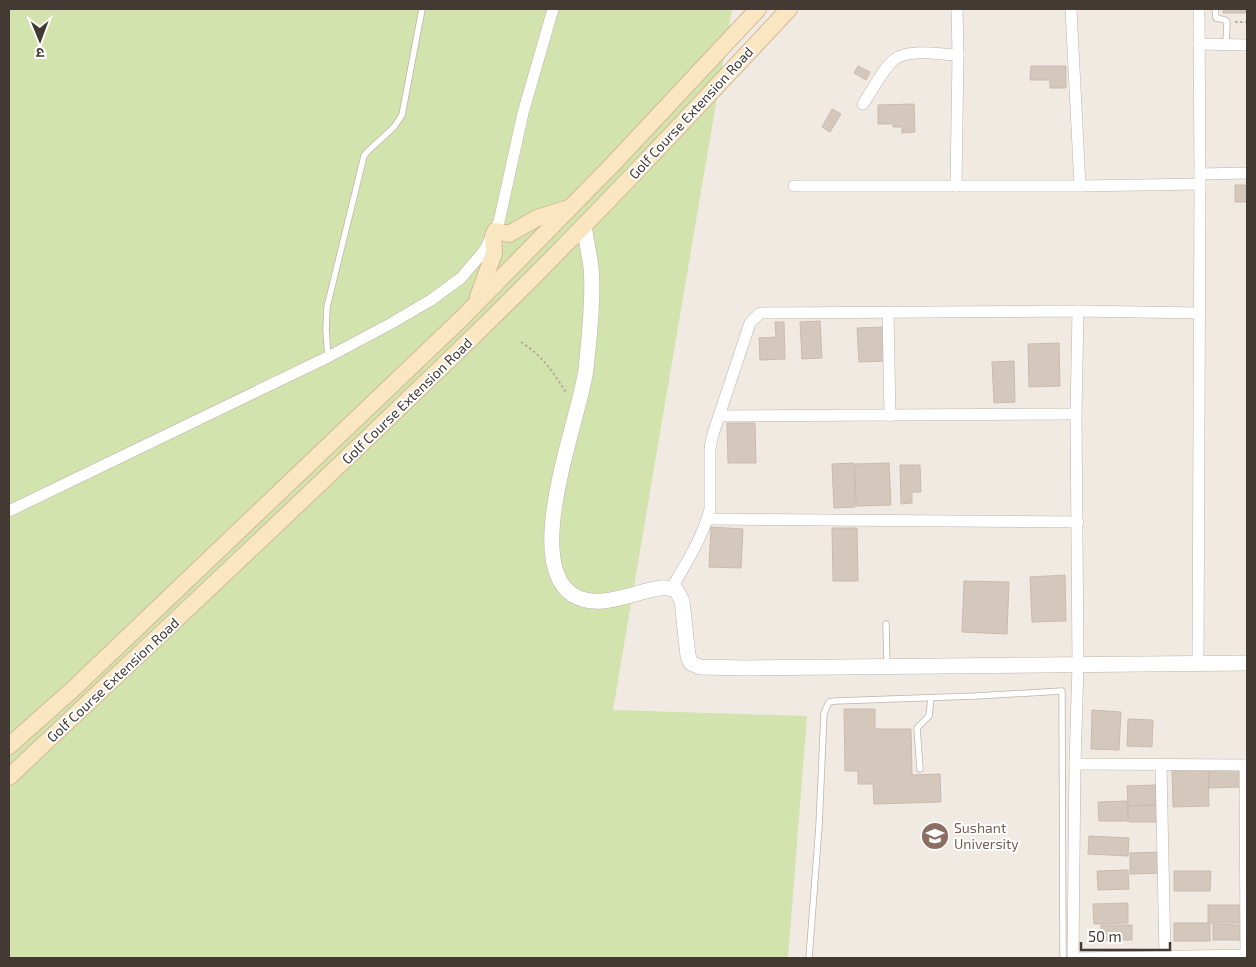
<svg xmlns="http://www.w3.org/2000/svg" width="1256" height="967" viewBox="0 0 1256 967" font-family="'Exo 2','Noto Sans Devanagari',sans-serif">
<style>
.green{fill:#d2e3ad}
.building{fill:#d4c7bc;stroke:#ccbbad}
.lines{fill:none;stroke-linecap:round;stroke-linejoin:round}
.service-casing{stroke:#beb4a9;stroke-width:7}
.minor-casing{stroke:#beb4a9;stroke-width:12}
.tertiary-casing{stroke:#beb4a9;stroke-width:16}
.secondary-casing{stroke:#d2ba96;stroke-width:18}
.path{stroke:#bcaa98;stroke-width:2;stroke-dasharray:2.5 2.5;stroke-linecap:butt}
.service{stroke:#fff;stroke-width:5.5}
.minor{stroke:#fff;stroke-width:11}
.tertiary{stroke:#fff;stroke-width:15}
.secondary{stroke:#fbe6c2;stroke-width:16}
.labels{text-anchor:middle;stroke-width:4;stroke-linejoin:round;paint-order:stroke}
.street-label{font-size:14px;fill:#423a33;stroke:#fff}
.education-label{font-size:14px;fill:#785e54;stroke:#fff;text-anchor:start}
</style>
<rect width="100%" height="100%" fill="#f0eae3"/>
<polygon class="green" points="9,9 732,9 613,710 807,716 788,958 9,958"/>
<g class="building">
<rect x="1223" y="9" width="23" height="4"/>
<polygon points="858,66 870,72 866,80 854,73"/>
<polygon points="1031,66 1066,66 1066,88 1050,88 1050,80 1030,80"/>
<polygon points="914,104 915,132 902,133 902,127 893,127 893,124 878,124 878,105"/>
<polygon points="832,109 841,114 830,132 822,127"/>
<rect x="1235" y="185" width="12" height="17"/>
<polygon points="820,321 822,358 802,359 800,322"/>
<polygon points="775,322 784,322 785,359 760,360 759,338 776,337"/>
<polygon points="885,327 887,361 859,362 857,328"/>
<polygon points="1059,343 1060,386 1029,387 1028,344"/>
<polygon points="1014,361 1015,402 994,403 992,362"/>
<polygon points="727,423 755,423 756,463 728,463"/>
<polygon points="854,463 855,507 834,508 832,464"/>
<polygon points="889,463 891,505 856,506 855,464"/>
<polygon points="900,465 920,465 921,492 912,492 912,503 901,504"/>
<polygon points="711,527 743,529 741,568 709,567"/>
<polygon points="832,528 857,528 858,581 833,581"/>
<polygon points="1065,575 1066,621 1032,622 1030,577"/>
<polygon points="964,581 1009,582 1007,634 962,632"/>
<polygon points="844,709 875,709 875,729 911,729 912,775 940,774 941,802 874,804 873,784 858,784 858,771 845,771"/>
<polygon points="1092,710 1121,712 1119,750 1091,749"/>
<polygon points="1128,719 1153,720 1152,747 1127,746"/>
<polygon points="1208,768 1209,806 1173,807 1172,769"/>
<polygon points="1239,770 1240,787 1209,788 1209,771"/>
<polygon points="1156,785 1156,805 1128,806 1127,786"/>
<polygon points="1127,801 1128,821 1099,821 1098,802"/>
<polygon points="1160,805 1160,822 1129,822 1128,806"/>
<polygon points="1089,836 1129,838 1128,856 1088,854"/>
<polygon points="1163,852 1163,873 1130,874 1130,853"/>
<polygon points="1128,870 1129,889 1098,890 1097,871"/>
<polygon points="1174,871 1211,871 1210,891 1174,891"/>
<polygon points="1128,903 1128,923 1094,924 1093,904"/>
<rect x="1208" y="905" width="35" height="18"/>
<rect x="1174" y="923" width="36" height="18"/>
<polygon points="1213,924 1240,925 1240,940 1213,940"/>
<rect x="1101" y="925" width="31" height="15"/>
</g>
<g class="lines">
<defs>
<g id="service">
<polyline points="1215,9 1216,18 1225,20 1227,22 1226,44"/>
<polyline points="328,357 326,330 327,307 364,156 368,151 394,127 402,115 422,9"/>
<polyline points="886,624 887,666"/>
<polyline points="920,769 917,728 929,716 931,698"/>
<polyline points="809,958 819,826 824,713 829,702 835,701 976,696 1062,691 1063,958"/>
</g>
<g id="minor">
<polyline points="1071,9 1080,186"/>
<polyline points="1199,44 1247,45"/>
<path d="M863,104C872,91 883,68 895,59C909,48 942,55 958,55"/>
<polyline points="1200,174 1247,173"/>
<polyline points="794,186 1080,186 1200,184"/>
<polyline points="956,186 958,55 957,9"/>
<polyline points="1078,311 1076,414 1078,665 1075,764 1073,955 1077,958 1247,955"/>
<polyline points="888,312 890,416"/>
<polyline points="719,416 1076,414"/>
<polyline points="9,511 328,357 390,324 431,300 461,278 484,251 499,222 523,113 553,9"/>
<polyline points="708,519 1078,522"/>
<path d="M672,588C686,563 703,537 710,509V448L713,434L750,323L760,313L1078,311L1199,313"/>
<polyline points="1198,664 1200,184 1199,9"/>
<polyline points="1075,764 1247,765"/>
<polyline points="1161,765 1165,956"/>
<polyline points="1245,765 1246,955"/>
</g>
<path id="tertiary" d="M584,225C586,239 589,253 591,267C594,296 589,340 586,369C580,418 521,562 573,595C596,609 625,596 650,590C659,588 667,586 676,590L682,601L688,656L691,663L700,667L745,668L1247,663"/>
<g id="secondary">
<polyline points="495,231 509,234 537,218 569,208"/>
<polyline points="478,297 494,253 493,235"/>
<polyline points="9,746 72,690 460,320 613,164 758,9"/>
<path d="M9,777C169,626 330,476 488,322C591,221 690,115 789,9"/>
</g>
</defs>
<use href="#service" class="service-casing"/>
<use href="#minor" class="minor-casing"/>
<use href="#tertiary" class="tertiary-casing"/>
<use href="#secondary" class="secondary-casing"/>
<g class="path">
<polyline points="1235,22 1247,22"/>
<path d="M521,342C544,357 552,371 567,394"/>
</g>
<use href="#service" class="service"/>
<use href="#minor" class="minor"/>
<use href="#tertiary" class="tertiary"/>
<use href="#secondary" class="secondary"/>
</g>
<defs>
<symbol id="university-disc" viewBox="-11 -11 22 22"><circle r="9.5" fill="#8d6e63" stroke="#fff"/><path d="M0-5L7-2L0 1L-7-2ZM-4 1L0 2.5L4 1V4Q0 6-4 4Z" fill="#fff"/></symbol>
</defs>
<g fill-rule="evenodd">
<use href="#university-disc" x="919" y="820" width="32" height="32"/>
</g>
<g class="labels">
<g class="street-label">
<text transform="translate(691 113) rotate(-47)" y="5">Golf Course Extension Road</text>
<text transform="translate(407 401) rotate(-44)" y="5">Golf Course Extension Road</text>
<text transform="translate(113 680) rotate(-43)" y="5">Golf Course Extension Road</text>
</g>
<g class="education-label">
<text x="954" y="833">Sushant<tspan x="954" dy="16">University</tspan></text>
</g>
</g>
<rect width="1256" height="967" fill="none" stroke="#423a33" stroke-width="20"/>
<g transform="translate(40 40) rotate(179)" stroke="#ffffff" stroke-width="4" paint-order="stroke">
<path d="M0-4L9 19L0 12L-9 19Z" fill="#423a33"/>
<text y="-8" font-size="14" font-weight="bold" text-anchor="middle" fill="#423a33">उ</text>
</g>
<path d="M1081 942v8h89v-8" fill="none" stroke="#423a33" stroke-width="2.5"/>
<text x="1088" y="942" font-size="15" fill="#423a33" stroke="#ffffff" stroke-width="4" paint-order="stroke">50 m</text>
</svg>
